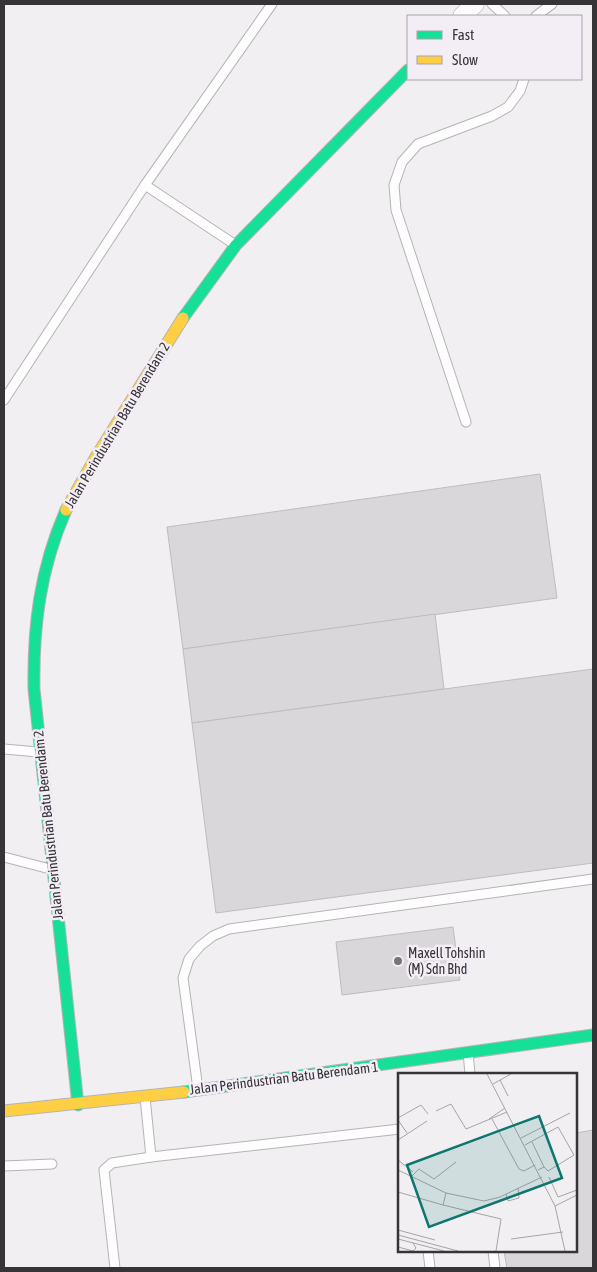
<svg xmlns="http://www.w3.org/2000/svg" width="597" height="1272" viewBox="0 0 597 1272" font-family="'Asap Condensed',sans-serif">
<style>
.building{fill:#dad7db;stroke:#bfbcc0}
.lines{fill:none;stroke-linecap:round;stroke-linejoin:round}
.lane-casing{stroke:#b6b3b6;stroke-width:11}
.street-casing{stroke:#b6b3b6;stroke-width:19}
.fast-casing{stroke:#b6b3b6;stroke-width:13}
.slow-casing{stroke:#b6b3b6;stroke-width:13}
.lane{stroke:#fdfdfd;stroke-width:9}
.street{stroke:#fdfdfd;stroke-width:18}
.fast{stroke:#16e098;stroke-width:11}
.slow{stroke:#ffcf43;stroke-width:11}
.poi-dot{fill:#787579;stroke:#f3edf5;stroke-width:2}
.labels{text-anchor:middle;stroke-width:5;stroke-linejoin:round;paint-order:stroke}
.street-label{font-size:14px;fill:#363437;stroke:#f3edf5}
.poi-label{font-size:14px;fill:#363437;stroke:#f3edf5;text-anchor:start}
.inset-road{fill:none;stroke:#a7a4a8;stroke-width:1}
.view{fill:#0f766e;fill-opacity:0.15;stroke:#0f766e;stroke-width:2.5}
.inset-edge{fill:none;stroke:#363437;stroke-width:2.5}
</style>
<rect width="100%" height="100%" fill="#f2eff3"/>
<g class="building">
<polygon points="540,474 557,598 183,649 167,527"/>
<polygon points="435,614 444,689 192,723 183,649"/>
<polygon points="593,669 593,863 216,913 192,723"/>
<polygon points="453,927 460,980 342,995 336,942"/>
<polygon points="593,1130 593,1268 507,1268 504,1251 576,1251 576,1133"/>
</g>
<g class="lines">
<defs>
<g id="lane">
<polyline points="492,4 505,16"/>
<polyline points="536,16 552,4"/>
<polyline points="145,185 272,4"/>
<polyline points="4,400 145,185 234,244"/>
<polyline points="466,422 396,210 394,185 402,162 418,144 492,116 508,107 520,91 524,79"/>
<polyline points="4,749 38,752"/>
<polyline points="4,857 50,869"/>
<polyline points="468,1052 470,1074"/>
<polyline points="198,1089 183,978 189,959 200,946 213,936 229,929 593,879"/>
<polyline points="151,1157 400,1129"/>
<polyline points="4,1166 52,1164"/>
<polyline points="428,1251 430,1268"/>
<polyline points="493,1251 495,1268"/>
<polyline points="115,1268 104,1170 112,1163 151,1157 145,1097"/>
</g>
<polyline id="street" points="462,16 475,4"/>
<g id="fast">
<polyline points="183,318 236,245 408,70"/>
<path d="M66,510C40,569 33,626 34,689L78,1105"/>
<polyline points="184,1092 593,1035"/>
</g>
<g id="slow">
<polyline points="66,510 96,457 183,318"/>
<polyline points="4,1111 184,1092"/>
</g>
</defs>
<use href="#lane" class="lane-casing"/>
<use href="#street" class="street-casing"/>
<use href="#fast" class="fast-casing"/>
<use href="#slow" class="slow-casing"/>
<use href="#lane" class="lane"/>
<use href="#street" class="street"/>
<use href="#fast" class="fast"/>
<use href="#slow" class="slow"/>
</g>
<circle class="poi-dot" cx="398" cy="961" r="5"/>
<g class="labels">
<g class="street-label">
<text transform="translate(117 425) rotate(-59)" y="5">Jalan Perindustrian Batu Berendam 2</text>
<text transform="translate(48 825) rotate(-96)" y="5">Jalan Perindustrian Batu Berendam 2</text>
<text transform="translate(284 1078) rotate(-7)" y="5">Jalan Perindustrian Batu Berendam 1</text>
</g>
<g class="poi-label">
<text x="408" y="958">Maxell Tohshin<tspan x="408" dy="16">(M) Sdn Bhd</tspan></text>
</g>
</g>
<g transform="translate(398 1073)">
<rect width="179" height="179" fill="#f2eff3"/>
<path class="inset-road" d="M89,1L157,133L167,178M102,7L110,23M95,11L113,1M38,38L53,31L68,56L109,39M0,45L23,32L30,41M91,46L107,35M94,46L121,96L126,98L137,92M0,47L9,60M123,65L172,40M0,67L29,48M134,69L146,94M127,72L160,54L176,82L150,98L146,94L140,97M0,87L15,99M0,97L48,120L86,128L102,124L144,104M13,104L21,96L36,106L58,89M151,104L160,124L179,117M0,119L45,132M48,120L45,132L103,146L98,178M108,121L110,128L121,125L120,115M157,133L179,122M0,157L37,167M0,162L60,178M0,166L46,178M113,166L165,159M0,174L15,178L18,175L15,170"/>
<path class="view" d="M141,43L164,105L31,154L9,92Z"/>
<rect width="179" height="179" class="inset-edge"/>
</g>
<rect width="597" height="1272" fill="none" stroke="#363437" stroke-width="10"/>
<rect x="407" y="15" width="175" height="65" fill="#f3edf5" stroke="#a7a3a9"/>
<rect x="417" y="31" width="25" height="8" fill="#16e098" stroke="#a7a3a9"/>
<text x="452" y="40" font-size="15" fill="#363437">Fast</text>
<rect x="417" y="56" width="25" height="8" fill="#ffcf43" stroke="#a7a3a9"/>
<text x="452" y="65" font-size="15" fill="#363437">Slow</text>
</svg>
